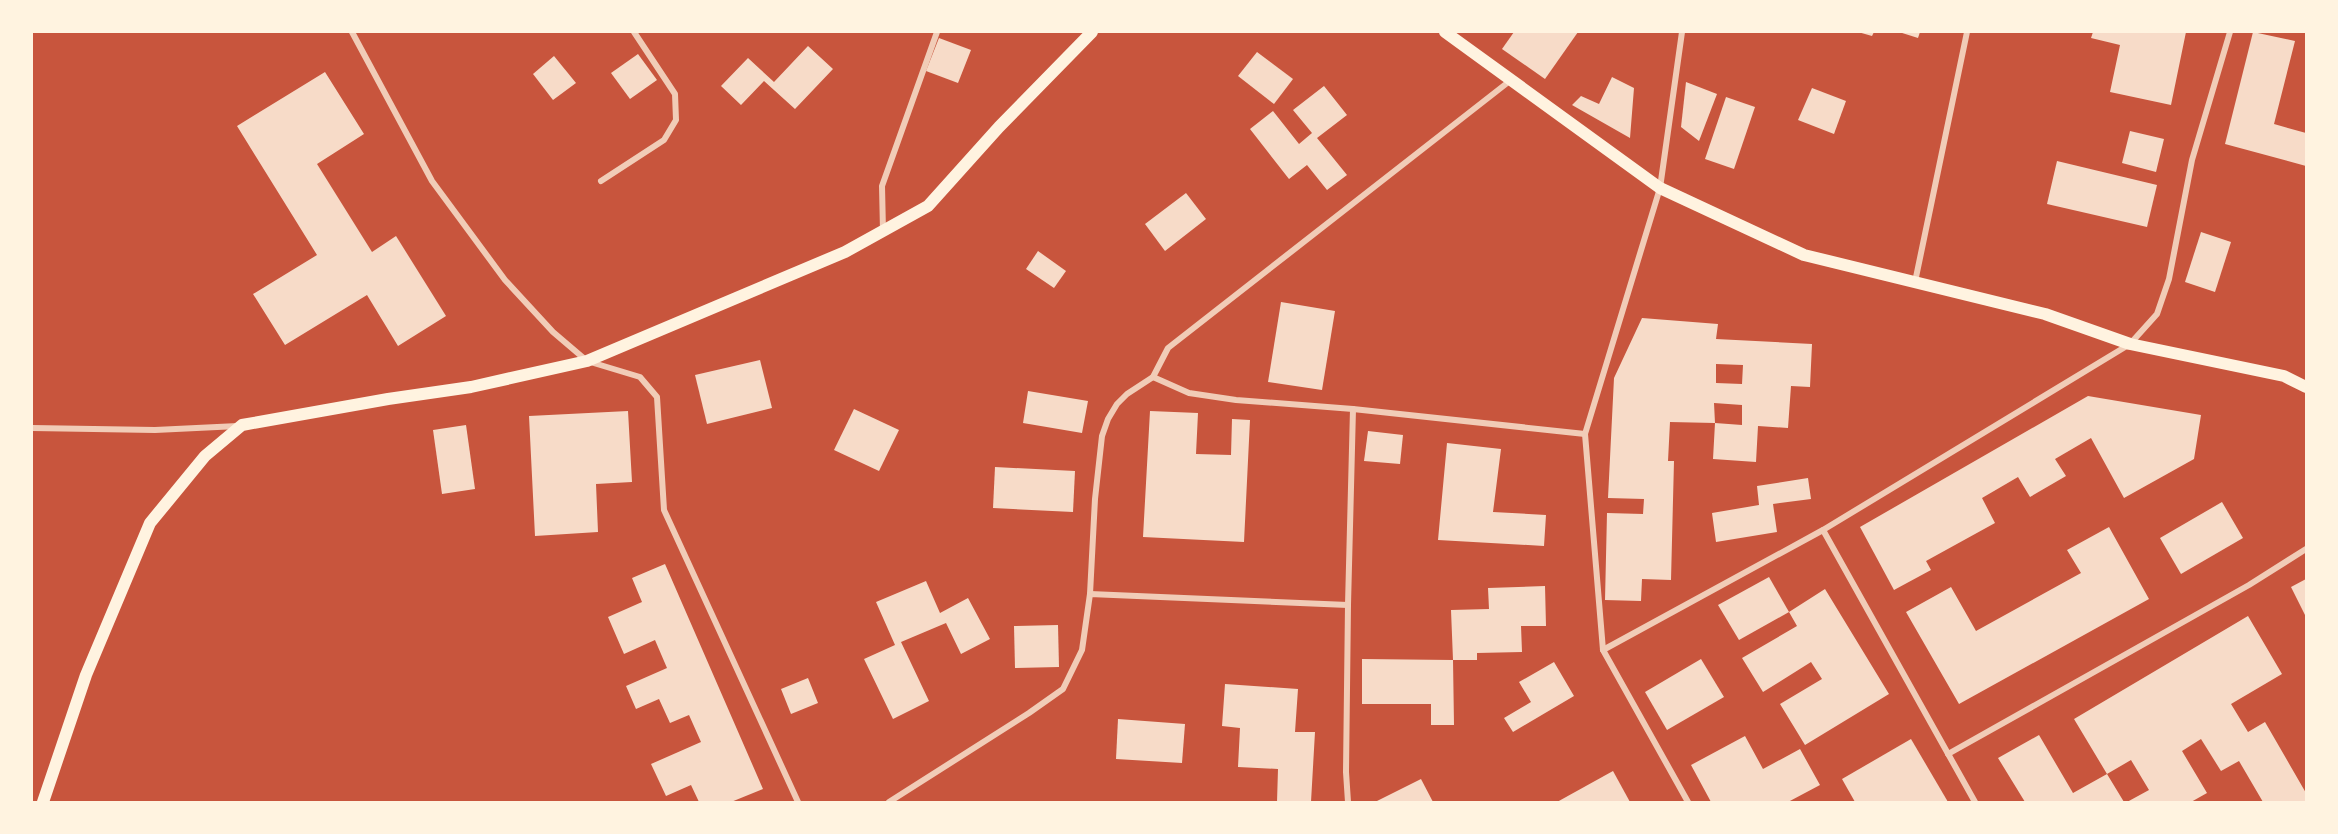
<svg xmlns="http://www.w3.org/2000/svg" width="2338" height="834" viewBox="0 0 2338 834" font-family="Quicksand,sans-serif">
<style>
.building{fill:#f7dbc8;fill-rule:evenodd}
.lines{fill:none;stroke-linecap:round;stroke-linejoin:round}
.minor{stroke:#f1ccb7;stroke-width:6}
.secondary{stroke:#fff3e0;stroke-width:12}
</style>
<rect width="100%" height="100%" fill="#c8553d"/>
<g class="building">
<polygon points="1514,32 1578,32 1545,79 1502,49"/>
<polygon points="1858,32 1874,32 1872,36"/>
<polygon points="1899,32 1920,32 1918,38"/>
<polygon points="2093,32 2186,32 2171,105 2110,92 2120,45 2091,38"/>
<polygon points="2253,32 2295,41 2274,124 2306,133 2306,166 2225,144"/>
<polygon points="939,38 971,50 958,83 926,71"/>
<polygon points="808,46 833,69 795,109 764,81 741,105 721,86 748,58 774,82"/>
<polygon points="1257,52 1293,79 1274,104 1238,76"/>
<polygon points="638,54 657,80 630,99 611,73"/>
<polygon points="554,56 576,83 553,100 533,74"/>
<polygon points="325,72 364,134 317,164 372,252 396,236 446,316 398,346 367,295 285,345 253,294 317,255 237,126"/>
<polygon points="1612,77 1634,88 1630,138 1572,105 1581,96 1599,104"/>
<polygon points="1686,82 1717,94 1699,141 1681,127"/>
<polygon points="1324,86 1347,115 1317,138 1347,175 1327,190 1307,165 1289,179 1250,129 1273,111 1299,144 1312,133 1293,110"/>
<polygon points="1812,88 1846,101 1834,134 1798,120"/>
<polygon points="1726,97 1755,107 1734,169 1705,159"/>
<polygon points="2130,131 2164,139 2156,172 2122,163"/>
<polygon points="2057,161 2157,185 2147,227 2047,204"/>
<polygon points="1186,193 1206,219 1165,251 1145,224"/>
<polygon points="2201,232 2231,242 2215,292 2185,282"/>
<polygon points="1038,251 1066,271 1054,288 1026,269"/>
<polygon points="1281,302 1335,311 1322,390 1268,382"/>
<path d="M1642,318L1718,324L1716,339L1812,344L1810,387L1791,386L1788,428L1758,426L1756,462L1713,459L1715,423L1742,425V405L1714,403L1715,423L1670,422L1668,461H1674L1671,580L1642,579L1641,601L1605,600L1607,513L1643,514L1644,499L1608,498L1614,378ZM1716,364L1743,365L1742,384L1716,383Z"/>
<polygon points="760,360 772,408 707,424 695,375"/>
<polygon points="1028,391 1088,401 1082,433 1023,423"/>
<polygon points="2088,396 2201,415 2194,459 2124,498 2091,438 2055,459 2066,476 2030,497 2018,477 1982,498 1995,523 1926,561 1931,570 1894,590 1860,527"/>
<polygon points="854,409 899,430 879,471 834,450"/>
<polygon points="628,411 632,482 596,484 598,532 535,536 529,416"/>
<polygon points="1150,411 1198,413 1196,454 1231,455 1232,419 1250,420 1244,542 1143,537"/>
<polygon points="466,425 475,489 442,494 433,430"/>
<polygon points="1368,431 1403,435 1400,464 1364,461"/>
<polygon points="1447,443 1501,449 1493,512 1546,515 1544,546 1438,540"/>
<polygon points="995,467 1075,471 1073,512 993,508"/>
<polygon points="1808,478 1811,499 1773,504 1777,532 1716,542 1712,513 1759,505 1757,486"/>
<polygon points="2222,502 2243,538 2181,574 2160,538"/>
<polygon points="2109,527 2149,599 1959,704 1906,612 1951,587 1976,631 2081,573 2067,550"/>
<polygon points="665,564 763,789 731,802 699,802 691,785 666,796 651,764 701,742 689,715 670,723 659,699 636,709 626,686 667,668 655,640 624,654 608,617 642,602 632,578"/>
<polygon points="1769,577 1789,612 1739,640 1718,605"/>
<polygon points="2306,579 2306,617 2291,587"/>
<polygon points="926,581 940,613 968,598 990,639 961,654 946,623 901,642 929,701 893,719 864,659 895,645 876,602"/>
<polygon points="1545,586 1546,626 1521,626 1522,652 1477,653 1477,660 1453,660 1451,610 1489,609 1488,588"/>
<polygon points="1825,589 1889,694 1805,745 1780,704 1822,679 1811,662 1763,692 1742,658 1797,626 1789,612"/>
<polygon points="2248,616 2282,674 2231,704 2248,732 2265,722 2306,793 2306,802 2263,802 2239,761 2221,771 2201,739 2182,751 2207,793 2191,802 2127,802 2149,790 2131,760 2107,774 2124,802 2025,802 1998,758 2039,735 2073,793 2107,774 2074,719"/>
<polygon points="1058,625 1059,667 1015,668 1014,626"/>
<polygon points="1362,659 1453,660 1454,725 1431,725 1431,704 1362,704"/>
<polygon points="1701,659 1724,697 1667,730 1645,692"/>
<polygon points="1554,662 1574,696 1513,732 1504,718 1531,702 1519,682"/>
<polygon points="808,678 818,703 791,714 781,689"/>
<polygon points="1225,684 1298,689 1295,732 1315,732 1311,802 1277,802 1278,769 1238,767 1240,728 1222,726"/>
<polygon points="1118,719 1185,724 1182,763 1116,759"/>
<polygon points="1745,736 1763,769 1800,749 1820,785 1788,802 1711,802 1691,765"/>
<polygon points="1911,739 1948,802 1855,802 1842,779"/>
<polygon points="1613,771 1630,802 1557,802"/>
<polygon points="1421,779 1433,802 1378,802 1377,801"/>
</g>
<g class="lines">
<g class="minor">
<polyline points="352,32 432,181 505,280 553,332 587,361 640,377 657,397 664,510 798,802"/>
<polyline points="1682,32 1660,188 1585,434 1603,650 1688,802"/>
<polyline points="601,181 664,140 676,120 675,94 634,32"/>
<polyline points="883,231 882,186 937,32"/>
<polyline points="1915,282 1967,32"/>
<polyline points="1153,377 1189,393 1236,400 1353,409 1585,434"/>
<polyline points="32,428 155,430 238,426"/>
<polyline points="1823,530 1975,802"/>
<polyline points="1090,594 1095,499 1102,436 1108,419 1117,404 1127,394 1153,377 1168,348 1511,80"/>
<polyline points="1603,650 1823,530 2130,344 2157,314 2169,279 2192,160 2230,32"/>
<polyline points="1948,754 2249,585 2306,549"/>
<polyline points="889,802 1029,713 1063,689 1082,650 1090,594 1348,605"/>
<polyline points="1348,802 1346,772 1348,605 1353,409"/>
</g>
<g class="secondary">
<polyline points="1445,32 1660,188 1804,255 2045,314 2130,344 2284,376 2306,387"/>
<polyline points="43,802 86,675 150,523 205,456 242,425 388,399 471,387 587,361 845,252 928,206 999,127 1092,32"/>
</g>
</g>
<rect width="2338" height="834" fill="none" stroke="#fff3e0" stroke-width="66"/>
</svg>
